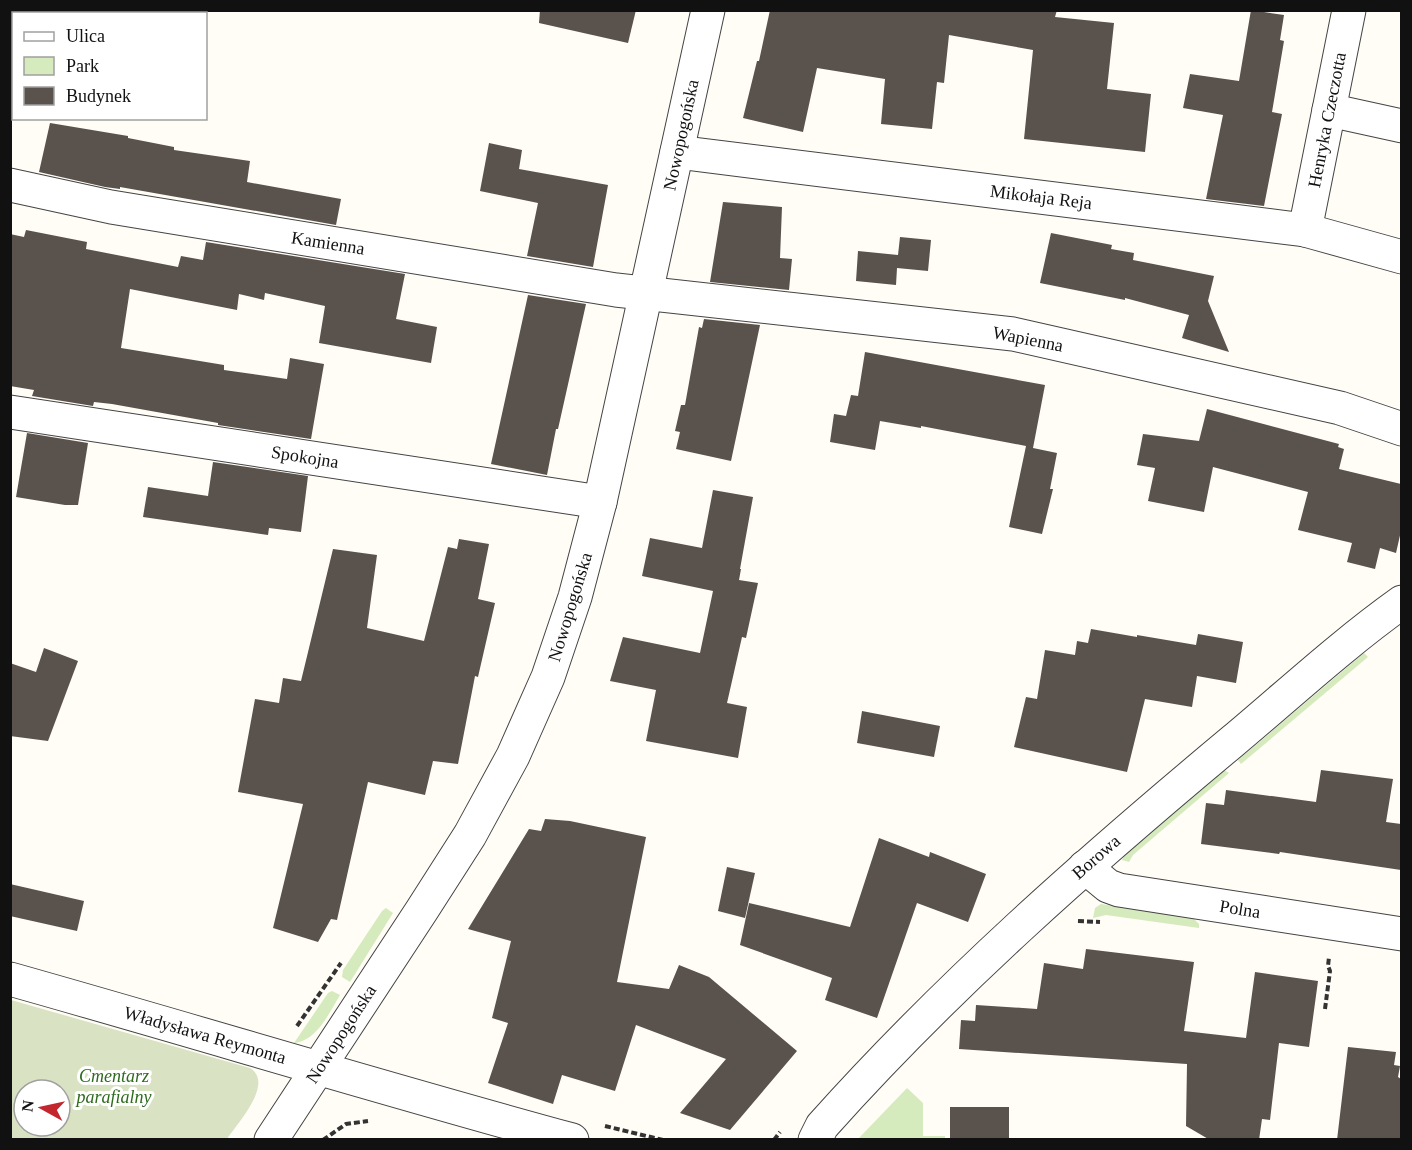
<svg xmlns="http://www.w3.org/2000/svg" width="1412" height="1150" viewBox="0 0 1412 1150" font-family="Georgia,serif">
<style>
.green{fill:#d5ebbd}
.cemetery{fill:#d9e3c4;fill-rule:evenodd}
.building{fill:#5a524d}
.lines{fill:none;stroke-linecap:round;stroke-linejoin:round}
.minor-casing{stroke:#444;stroke-width:35}
.path{stroke:#333;stroke-width:4;stroke-dasharray:6 3;stroke-linecap:butt}
.minor{stroke:#fff;stroke-width:33}
.labels{text-anchor:middle;stroke-width:6;stroke-linejoin:round;paint-order:stroke}
.street-label{font-size:18px;fill:#111;stroke:#fff}
.park-label{font-size:18px;font-style:italic;fill:#2f6b1f;stroke:#fff}
</style>
<rect width="100%" height="100%" fill="#fffdf5"/>
<g class="green">
<polygon points="1364,653 1368,657 1241,764 1238,760"/>
<polygon points="1224,770 1229,773 1133,855 1129,862 1122,860 1126,853"/>
<polygon points="1101,904 1193,918 1199,924 1199,928 1106,915 1093,918 1095,908"/>
<polygon points="386,908 393,913 350,982 342,977 343,970 382,911"/>
<path d="M332,991L340,995C329,1013 317,1041 294,1043L328,993Z"/>
<polygon points="907,1088 923,1103 923,1136 945,1136 945,1139 858,1139"/>
</g>
<path class="cemetery" d="M11,1000L250,1068C275,1083 237,1124 227,1139H11ZM24,1090H60V1126H24Z"/>
<g class="building">
<polygon points="540,10 636,10 628,43 539,23"/>
<polygon points="770,10 1057,10 1055,17 1114,23 1107,89 1151,94 1145,152 1024,139 1033,50 949,35 944,83 937,82 932,129 881,124 885,79 817,68 803,132 743,118 757,61 759,61"/>
<polygon points="1251,10 1284,15 1280,40 1284,41 1272,112 1282,114 1264,206 1206,199 1223,115 1183,108 1190,74 1239,81"/>
<polygon points="50,123 128,136 128,138 174,147 174,150 250,161 247,182 341,199 336,225 120,187 120,189 105,187 39,172"/>
<polygon points="489,143 522,150 519,169 608,185 593,267 527,256 538,203 480,191"/>
<polygon points="723,202 782,207 780,258 792,259 789,290 710,282"/>
<polygon points="26,230 87,242 86,249 178,267 181,256 203,260 206,242 405,274 396,319 437,327 431,363 319,343 325,306 265,293 264,300 239,294 237,310 130,289 121,348 224,365 224,370 287,379 290,358 324,364 311,439 218,425 218,423 112,404 94,402 93,406 32,396 34,390 10,386 10,234 24,237"/>
<polygon points="1051,233 1112,245 1111,249 1134,253 1133,260 1214,276 1208,301 1229,352 1182,338 1189,315 1125,298 1125,300 1040,283"/>
<polygon points="900,237 931,240 928,271 897,268 896,285 856,281 858,251 898,255"/>
<polygon points="528,295 586,304 558,429 556,429 547,475 491,464"/>
<polygon points="704,319 760,325 731,461 676,449 680,432 675,431 681,405 685,405 699,327 702,328"/>
<polygon points="865,352 1045,385 1033,448 1057,453 1050,489 1053,489 1042,534 1009,527 1026,446 921,426 921,428 880,421 875,450 830,442 834,414 846,416 851,395 858,396"/>
<polygon points="1207,409 1339,444 1338,447 1344,449 1339,469 1401,484 1401,531 1396,553 1380,548 1375,569 1347,562 1352,543 1298,530 1308,492 1213,467 1204,512 1148,501 1155,468 1137,465 1143,434 1199,441"/>
<polygon points="27,433 88,443 78,505 65,505 16,497"/>
<polygon points="213,462 308,476 301,532 269,528 268,535 143,517 148,487 208,496"/>
<polygon points="713,490 753,497 740,569 741,569 739,580 758,583 746,638 742,637 727,703 747,707 738,758 646,741 656,690 610,681 623,637 700,653 713,591 642,576 650,538 702,548"/>
<polygon points="459,539 489,544 478,599 495,603 478,677 475,676 458,764 433,761 425,795 368,782 337,920 331,919 318,942 273,928 303,804 238,792 255,699 279,703 283,678 301,681 333,549 377,555 367,628 424,641 448,547 457,549"/>
<polygon points="1091,629 1137,637 1137,635 1196,645 1198,634 1243,642 1236,683 1197,676 1192,707 1145,699 1127,772 1014,747 1026,697 1037,699 1045,650 1075,655 1077,641 1088,643"/>
<polygon points="44,648 78,661 48,741 10,736 10,663 36,672"/>
<polygon points="862,711 940,726 934,757 857,743"/>
<polygon points="1321,770 1393,779 1386,822 1401,824 1401,870 1280,852 1279,854 1201,844 1206,803 1224,805 1226,790 1316,802"/>
<polygon points="545,819 570,821 646,837 617,982 669,989 679,965 709,977 797,1051 730,1130 680,1113 726,1059 636,1025 615,1091 562,1075 553,1104 488,1083 508,1023 492,1018 511,941 468,929 529,829 541,831"/>
<polygon points="879,838 929,857 930,852 986,874 968,922 917,903 877,1018 825,1000 832,978 740,945 749,903 850,927"/>
<polygon points="727,867 755,873 745,918 718,911"/>
<polygon points="10,884 84,901 77,931 10,916"/>
<polygon points="1086,949 1194,962 1184,1031 1246,1038 1255,972 1318,981 1309,1047 1279,1043 1270,1120 1262,1119 1259,1140 1210,1140 1186,1126 1187,1064 959,1049 961,1020 975,1021 976,1005 1037,1009 1044,963 1083,969"/>
<polygon points="1348,1047 1396,1052 1394,1065 1400,1066 1398,1077 1401,1079 1401,1140 1337,1140"/>
<rect x="950" y="1107" width="59" height="33"/>
</g>
<g class="lines">
<defs>
<g id="minor">
<polyline points="1329,110 1402,126"/>
<polyline points="677,152 1305,230 1402,257"/>
<polyline points="10,185 111,207 616,290 1013,334 1340,408 1402,429"/>
<polyline points="1305,230 1349,10"/>
<polyline points="10,412 600,502"/>
<polyline points="1085,867 1108,886 1119,890 1402,934"/>
<path d="M10,979C198,1032 384,1089 572,1140"/>
<polyline points="271,1140 422,910 470,835 513,756 548,677 575,597 600,502 708,10"/>
<path d="M815,1140L822,1126C947,986 1089,861 1233,741C1289,694 1343,644 1402,602"/>
</g>
</defs>
<use href="#minor" class="minor-casing"/>
<g class="path">
<polyline points="1078,921 1100,922"/>
<polyline points="1325,1009 1330,971 1328,966 1329,957"/>
<polyline points="297,1026 341,963"/>
<polyline points="605,1126 663,1140"/>
<polyline points="378,1139 378,1140"/>
<polyline points="323,1140 346,1124 368,1121"/>
<polyline points="774,1140 780,1132"/>
</g>
<use href="#minor" class="minor"/>
</g>
<g class="labels">
<g class="street-label">
<text transform="translate(1327 120) rotate(-79)" y="6">Henryka Czeczotta</text>
<text transform="translate(681 135) rotate(-78)" y="6">Nowopogońska</text>
<text transform="translate(1041 197) rotate(7)" y="6">Mikołaja Reja</text>
<text transform="translate(328 243) rotate(9)" y="6">Kamienna</text>
<text transform="translate(1028 339) rotate(11)" y="6">Wapienna</text>
<text transform="translate(305 457) rotate(9)" y="6">Spokojna</text>
<text transform="translate(570 607) rotate(-73)" y="6">Nowopogońska</text>
<text transform="translate(1096 857) rotate(-41)" y="6">Borowa</text>
<text transform="translate(1240 909) rotate(9)" y="6">Polna</text>
<text transform="translate(341 1034) rotate(-57)" y="6">Nowopogońska</text>
<text transform="translate(205 1035) rotate(16)" y="6">Władysława Reymonta</text>
</g>
<g class="park-label">
<text x="114" y="1082">Cmentarz<tspan x="114" dy="21">parafialny</tspan></text>
</g>
</g>
<rect width="1412" height="1150" fill="none" stroke="#111111" stroke-width="24"/>
<rect x="12" y="12" width="195" height="108" fill="#ffffff" stroke="#a0a0a0" stroke-width="1.5"/>
<rect x="24" y="32" width="30" height="9" fill="#ffffff" stroke="#a0a0a0" stroke-width="1.5"/>
<text x="66" y="42" font-size="18" fill="#111111">Ulica</text>
<rect x="24" y="57" width="30" height="18" fill="#d5ebbd" stroke="#a0a0a0" stroke-width="1.5"/>
<text x="66" y="72" font-size="18" fill="#111111">Park</text>
<rect x="24" y="87" width="30" height="18" fill="#5a524d" stroke="#a0a0a0" stroke-width="1.5"/>
<text x="66" y="102" font-size="18" fill="#111111">Budynek</text>
<g transform="translate(42 1108) rotate(278)"><circle r="28" fill="#ffffff" stroke="#a0a0a0" stroke-width="1.5"/>
<path d="M0-4.5L10 22L0 15L-10 22Z" fill="#c4262e"/>
<text y="-9" font-size="16" font-weight="bold" text-anchor="middle" fill="#111111">N</text>
</g>
</svg>
